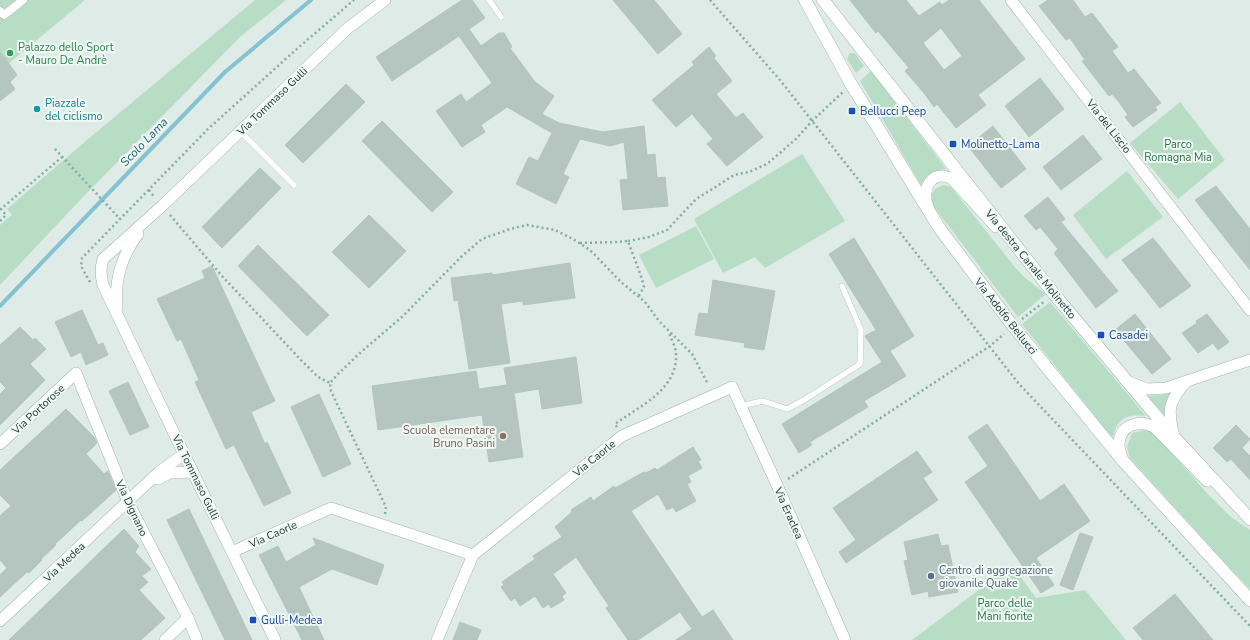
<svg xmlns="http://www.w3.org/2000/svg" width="1250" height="640" viewBox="0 0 1250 640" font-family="'Nunito Sans',sans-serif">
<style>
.green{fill:#b7ddc4}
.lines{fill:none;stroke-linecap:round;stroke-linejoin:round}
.stream{stroke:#85c2d2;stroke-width:4}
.building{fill:#b5c6c0;stroke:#b2c5be;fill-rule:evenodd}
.service-casing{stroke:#a2b3ae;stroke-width:6}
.pedestrian-casing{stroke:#a2b3ae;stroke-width:9}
.minor-casing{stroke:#a2b3ae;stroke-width:12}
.tertiary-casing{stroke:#a2b3ae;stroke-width:13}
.path{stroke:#7fafa3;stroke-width:2.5;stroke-dasharray:2 3;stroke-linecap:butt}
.service{stroke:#fff;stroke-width:5.5}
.pedestrian{stroke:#fff;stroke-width:8}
.minor{stroke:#fff;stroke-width:11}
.tertiary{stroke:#fff;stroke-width:12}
.leisure-dot{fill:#2e9e5b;stroke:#f0f8f4;stroke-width:1.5}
.culture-dot{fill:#0f9aa8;stroke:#f0f8f4;stroke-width:1.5}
.transit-dot{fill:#1a4fb4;stroke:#f0f8f4;stroke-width:1.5}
.education-dot{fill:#8d6e63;stroke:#f0f8f4;stroke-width:1.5}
.service-dot{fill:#5c6f8a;stroke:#f0f8f4;stroke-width:1.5}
.labels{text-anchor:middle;stroke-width:4;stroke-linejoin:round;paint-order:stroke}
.leisure-label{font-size:11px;fill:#27864d;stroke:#f0f8f4;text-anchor:start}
.street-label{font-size:11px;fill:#203b36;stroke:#f0f8f4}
.culture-label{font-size:11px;fill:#0d838f;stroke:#f0f8f4;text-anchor:start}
.transit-label{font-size:11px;fill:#164399;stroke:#f0f8f4;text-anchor:start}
.park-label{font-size:11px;fill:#29734a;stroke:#f0f8f4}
.education-label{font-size:11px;fill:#785e54;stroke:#f0f8f4;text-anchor:end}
.service-label{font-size:11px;fill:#4e5e75;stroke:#f0f8f4;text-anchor:start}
.water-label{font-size:12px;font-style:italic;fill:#196378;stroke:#f0f8f4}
</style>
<rect width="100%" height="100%" fill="#dfebe6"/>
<g class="green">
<polygon points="0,0 85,0 9,63 17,75 10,82 15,89 0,101"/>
<polygon points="255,0 286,0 240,37 83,197 0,285 0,225 12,215 7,209 81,145"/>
<polygon points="850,53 855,53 864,66 856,73 847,59"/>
<path d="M871,71L946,169C933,171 927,173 921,185L860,81Z"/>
<polygon points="1180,102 1225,160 1178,199 1130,143"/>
<polygon points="802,154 845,221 765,268 755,257 723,273 694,219"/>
<polygon points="1127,171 1163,217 1106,259 1073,215"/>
<path d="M944,185L951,187L1014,266L1024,277L1046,294L1018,317L931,203C931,192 934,188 944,185Z"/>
<polygon points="696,226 714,259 656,288 639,255"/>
<path d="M1050,302L1146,416C1125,414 1117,418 1113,439L1022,324Z"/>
<polygon points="1172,392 1166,405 1165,416 1148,396 1161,395"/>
<polygon points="1146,430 1154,433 1205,491 1231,517 1250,530 1250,589 1229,567 1130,458 1127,447 1132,433"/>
<polygon points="1012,565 1036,598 1085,590 1126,640 912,640"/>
</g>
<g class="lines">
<polyline class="stream" points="0,306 225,72 311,0"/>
</g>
<g class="building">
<polygon points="462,0 472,0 485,18 469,29 481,46 499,33 504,33 512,47 510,48 535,82 554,96 542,114 559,123 603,132 644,126 647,155 655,154 657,178 665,177 668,206 623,210 620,180 628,179 624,142 610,146 580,139 563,174 569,177 556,204 516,184 529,157 538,161 552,133 507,107 481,125 485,132 462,147 436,111 461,94 466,102 492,83 459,36 392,81 376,57"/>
<polygon points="613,0 654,0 682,34 658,54"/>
<path d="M850,0H906L919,16L940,2L942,5L949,0H979L1025,59L978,95L986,105L956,128L937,104L934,107L924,93L905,71L909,68L878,31L876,33ZM941,28L962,56L944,70L923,43Z"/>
<polygon points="1048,0 1073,0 1085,17 1092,13 1118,47 1112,51 1128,73 1134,69 1161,103 1155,107 1157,110 1133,127 1125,117 1128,115 1119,102 1112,94 1109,96 1082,61 1085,60 1070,38 1066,40 1039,6"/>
<polygon points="709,47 716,56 714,58 732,81 716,94 736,118 743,113 763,137 727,166 707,144 713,139 692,114 676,127 652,100 694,65 692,62"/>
<polygon points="0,52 17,75 10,82 15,89 0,101"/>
<polygon points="1040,78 1064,109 1029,137 1005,106"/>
<polygon points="346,84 365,102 303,163 285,145"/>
<polygon points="382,121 453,192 432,212 362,141"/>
<polygon points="993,126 1026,169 1001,188 968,146"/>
<polygon points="1083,135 1102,159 1061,190 1043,167"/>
<polygon points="260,168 281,188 222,248 202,227"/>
<polygon points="1216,186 1250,229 1250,270 1195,200"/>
<polygon points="1048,197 1065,219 1061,222 1118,291 1096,308 1054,253 1058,249 1040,227 1036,230 1024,216"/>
<polygon points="369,215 406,251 369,288 332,252"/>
<polygon points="854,238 914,336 890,351 906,376 864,401 868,407 810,442 812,445 799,453 782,424 882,362 865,336 876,330 829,254"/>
<polygon points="1153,238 1191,286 1160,308 1122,260"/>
<polygon points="258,245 329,315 307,336 238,266"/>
<polygon points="570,263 575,298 523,305 523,301 501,304 510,363 469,369 458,300 454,301 451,278 492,273 492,275"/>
<polygon points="212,266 275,401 251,412 265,444 267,442 291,493 264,506 234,445 226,449 195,382 199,380 181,339 177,341 157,299 205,278 202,271"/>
<polygon points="713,280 775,291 764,350 744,347 745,343 695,335 699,313 708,314"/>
<polygon points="82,310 98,345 103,343 108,355 86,365 81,352 71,357 55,322"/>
<polygon points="1135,314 1171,359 1152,374 1115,330"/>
<polygon points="1207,314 1229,342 1218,350 1213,343 1198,353 1182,333 1197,323 1196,321"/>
<polygon points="20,327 33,340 35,338 46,349 30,364 45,380 0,425 0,394 6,388 0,382 0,345"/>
<polygon points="576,357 582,403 542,409 539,389 514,393 523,457 489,462 482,415 378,430 372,386 476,371 479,389 507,385 504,368"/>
<polygon points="128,382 149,427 130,435 109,391"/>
<polygon points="319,394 351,464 323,477 291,407"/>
<polygon points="66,409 94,437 97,443 86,454 104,474 108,471 116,490 82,521 81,520 55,544 56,545 41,559 42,560 29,573 27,572 0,597 0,575 7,568 0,560 0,516 11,506 0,495 0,470"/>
<polygon points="987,424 1040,501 1064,484 1090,521 1036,558 1054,585 1041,593 965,482 988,466 968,437"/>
<polygon points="1236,425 1250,439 1242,448 1250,456 1250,480 1231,459 1227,462 1213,448"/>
<polygon points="693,447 701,460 698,461 702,468 688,476 691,482 687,484 696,501 676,512 673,507 667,510 658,494 631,511 702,617 713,610 733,640 676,640 692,629 680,612 638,640 628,640 606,608 609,606 576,557 553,574 566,593 562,596 564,600 551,608 549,604 543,608 535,596 520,606 515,598 511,601 501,587 504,585 502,582 535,559 533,556 562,537 555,527 572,512 571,510 591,497 593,501 614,486 615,488 644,472 646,473 655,468 657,470"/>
<polygon points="917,451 932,472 923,478 938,500 846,563 839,552 856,540 833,508"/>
<polygon points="189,509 252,640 225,640 167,520"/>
<polygon points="124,529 139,546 135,552 151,569 142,576 148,582 139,590 165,618 141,640 9,640"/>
<polygon points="1080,533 1093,537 1073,590 1060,585"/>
<polygon points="938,534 941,546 948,545 958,592 929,597 928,591 912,595 904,561 908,560 904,542"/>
<polygon points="313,538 384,565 377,585 332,569 299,587 324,640 302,640 259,555 278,546 286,562 316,545"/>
<polygon points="1175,594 1213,640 1143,640 1133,628"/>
<polygon points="460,622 481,630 477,640 453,640"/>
</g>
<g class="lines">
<defs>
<g id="service">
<polyline points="489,0 501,17"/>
<polyline points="240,131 294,185"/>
<polyline points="740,406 763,401 787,409 804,400 860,364 861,330 842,286"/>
</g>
<polyline id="pedestrian" points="0,11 4,15 23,0"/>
<g id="minor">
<polyline points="1011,0 1250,310"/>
<path d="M928,207C921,190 931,168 952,179L996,227"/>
<path d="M117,307C114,281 122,255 138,234"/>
<polyline points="1126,381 1147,389 1166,388 1250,360"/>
<path d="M1174,437C1168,410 1167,403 1186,382"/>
<polyline points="0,444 76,373 128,502 188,618 197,640"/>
<path d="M1123,461C1122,456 1119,451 1119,445C1119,425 1139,419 1154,427L1207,481"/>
<polyline points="158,479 170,473 193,472"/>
<polyline points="232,552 331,508 473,555"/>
<polyline points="0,621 159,472 184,454"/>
<polyline points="165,640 188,618"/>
<path d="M275,640L184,454L103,285C101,275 100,269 103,259L162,206L348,28L385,0"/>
<polyline points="437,640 473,555 622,436 732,387 777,485 845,640"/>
</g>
<g id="tertiary">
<polyline points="805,0 851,84 940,229 1013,326 1124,462 1250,600"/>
<polyline points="823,0 1054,294 1174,437 1250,519"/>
</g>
</defs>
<use href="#service" class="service-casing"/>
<use href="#pedestrian" class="pedestrian-casing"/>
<use href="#minor" class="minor-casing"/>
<use href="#tertiary" class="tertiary-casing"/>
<g class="path">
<polyline points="710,0 780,80 1019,384 1250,626"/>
<polyline points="55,149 120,219"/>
<polyline points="149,190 155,198"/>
<polyline points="170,215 222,276 300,359 318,377 330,383"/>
<polyline points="0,221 6,215 1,209 62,157"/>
<polyline points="628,241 649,237 667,230 696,199 714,188 734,175 749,172 767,164 796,139 812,121 843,92"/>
<path d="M580,243L618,242L628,241C633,256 640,271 644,287L638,297"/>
<polyline points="90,282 81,266 82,258 208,129 299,47 354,0"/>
<polyline points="1022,319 1045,301"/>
<path d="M617,427L615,424C640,406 678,389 676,354C676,347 671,339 669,333"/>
<polyline points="788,479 990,346 1004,334"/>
<polyline points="385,514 386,507 337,404 331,391 330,383 338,374 360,353 403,316 462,256 482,239 510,229 527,225 555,230 573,239 590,250 621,282 645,302 659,321 692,354 708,384"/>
</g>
<use href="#service" class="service"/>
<use href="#pedestrian" class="pedestrian"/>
<use href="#minor" class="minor"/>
<use href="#tertiary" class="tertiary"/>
</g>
<circle class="leisure-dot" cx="10" cy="53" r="4"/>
<circle class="culture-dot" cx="37" cy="109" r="4"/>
<g class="transit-dot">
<rect x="848" y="107" width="8" height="8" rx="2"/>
<rect x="949" y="140" width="8" height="8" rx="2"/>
<rect x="1097" y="331" width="8" height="8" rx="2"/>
<rect x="249" y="616" width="8" height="8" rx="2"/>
</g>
<circle class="education-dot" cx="503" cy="436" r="4"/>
<circle class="service-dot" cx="931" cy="576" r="4"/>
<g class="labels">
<g class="leisure-label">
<text x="18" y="51">Palazzo dello Sport<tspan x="18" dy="13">- Mauro De Andrè</tspan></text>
</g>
<g class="street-label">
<text transform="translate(272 101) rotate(-44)" y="4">Via Tommaso Gulli</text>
<text transform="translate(1109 126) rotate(52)" y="4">Via del Liscio</text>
<text transform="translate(1031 264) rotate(51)" y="4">Via destra Canale Molinetto</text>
<text transform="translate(1006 316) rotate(52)" y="4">Via Adolfo Bellucci</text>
<text transform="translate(38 409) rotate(-43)" y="4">Via Portorose</text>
<text transform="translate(594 458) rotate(-39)" y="4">Via Caorle</text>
<text transform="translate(196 477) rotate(64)" y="4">Via Tommaso Gulli</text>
<text transform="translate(132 508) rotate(65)" y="4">Via Dignano</text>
<text transform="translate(789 513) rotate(66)" y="4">Via Eraclea</text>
<text transform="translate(273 534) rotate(-24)" y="4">Via Caorle</text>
<text transform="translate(64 562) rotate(-43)" y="4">Via Medea</text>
</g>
<g class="culture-label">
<text x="45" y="107">Piazzale<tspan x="45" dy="13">del ciclismo</tspan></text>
</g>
<g class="transit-label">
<text x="860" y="115">Bellucci Peep</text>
<text x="961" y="148">Molinetto-Lama</text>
<text x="1109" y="339">Casadei</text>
<text x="261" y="624">Gulli-Medea</text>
</g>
<g class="park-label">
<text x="1178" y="148">Parco<tspan x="1178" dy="13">Romagna Mia</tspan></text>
<text x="1005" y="607">Parco delle<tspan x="1005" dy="13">Mani fiorite</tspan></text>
</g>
<g class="education-label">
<text x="495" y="434">Scuola elementare<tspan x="495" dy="13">Bruno Pasini</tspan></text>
</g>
<g class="service-label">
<text x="939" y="574">Centro di aggregazione<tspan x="939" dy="13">giovanile Quake</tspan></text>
</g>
<g class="water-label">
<text transform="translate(144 142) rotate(-46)" y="4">Scolo Lama</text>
</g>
</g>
</svg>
